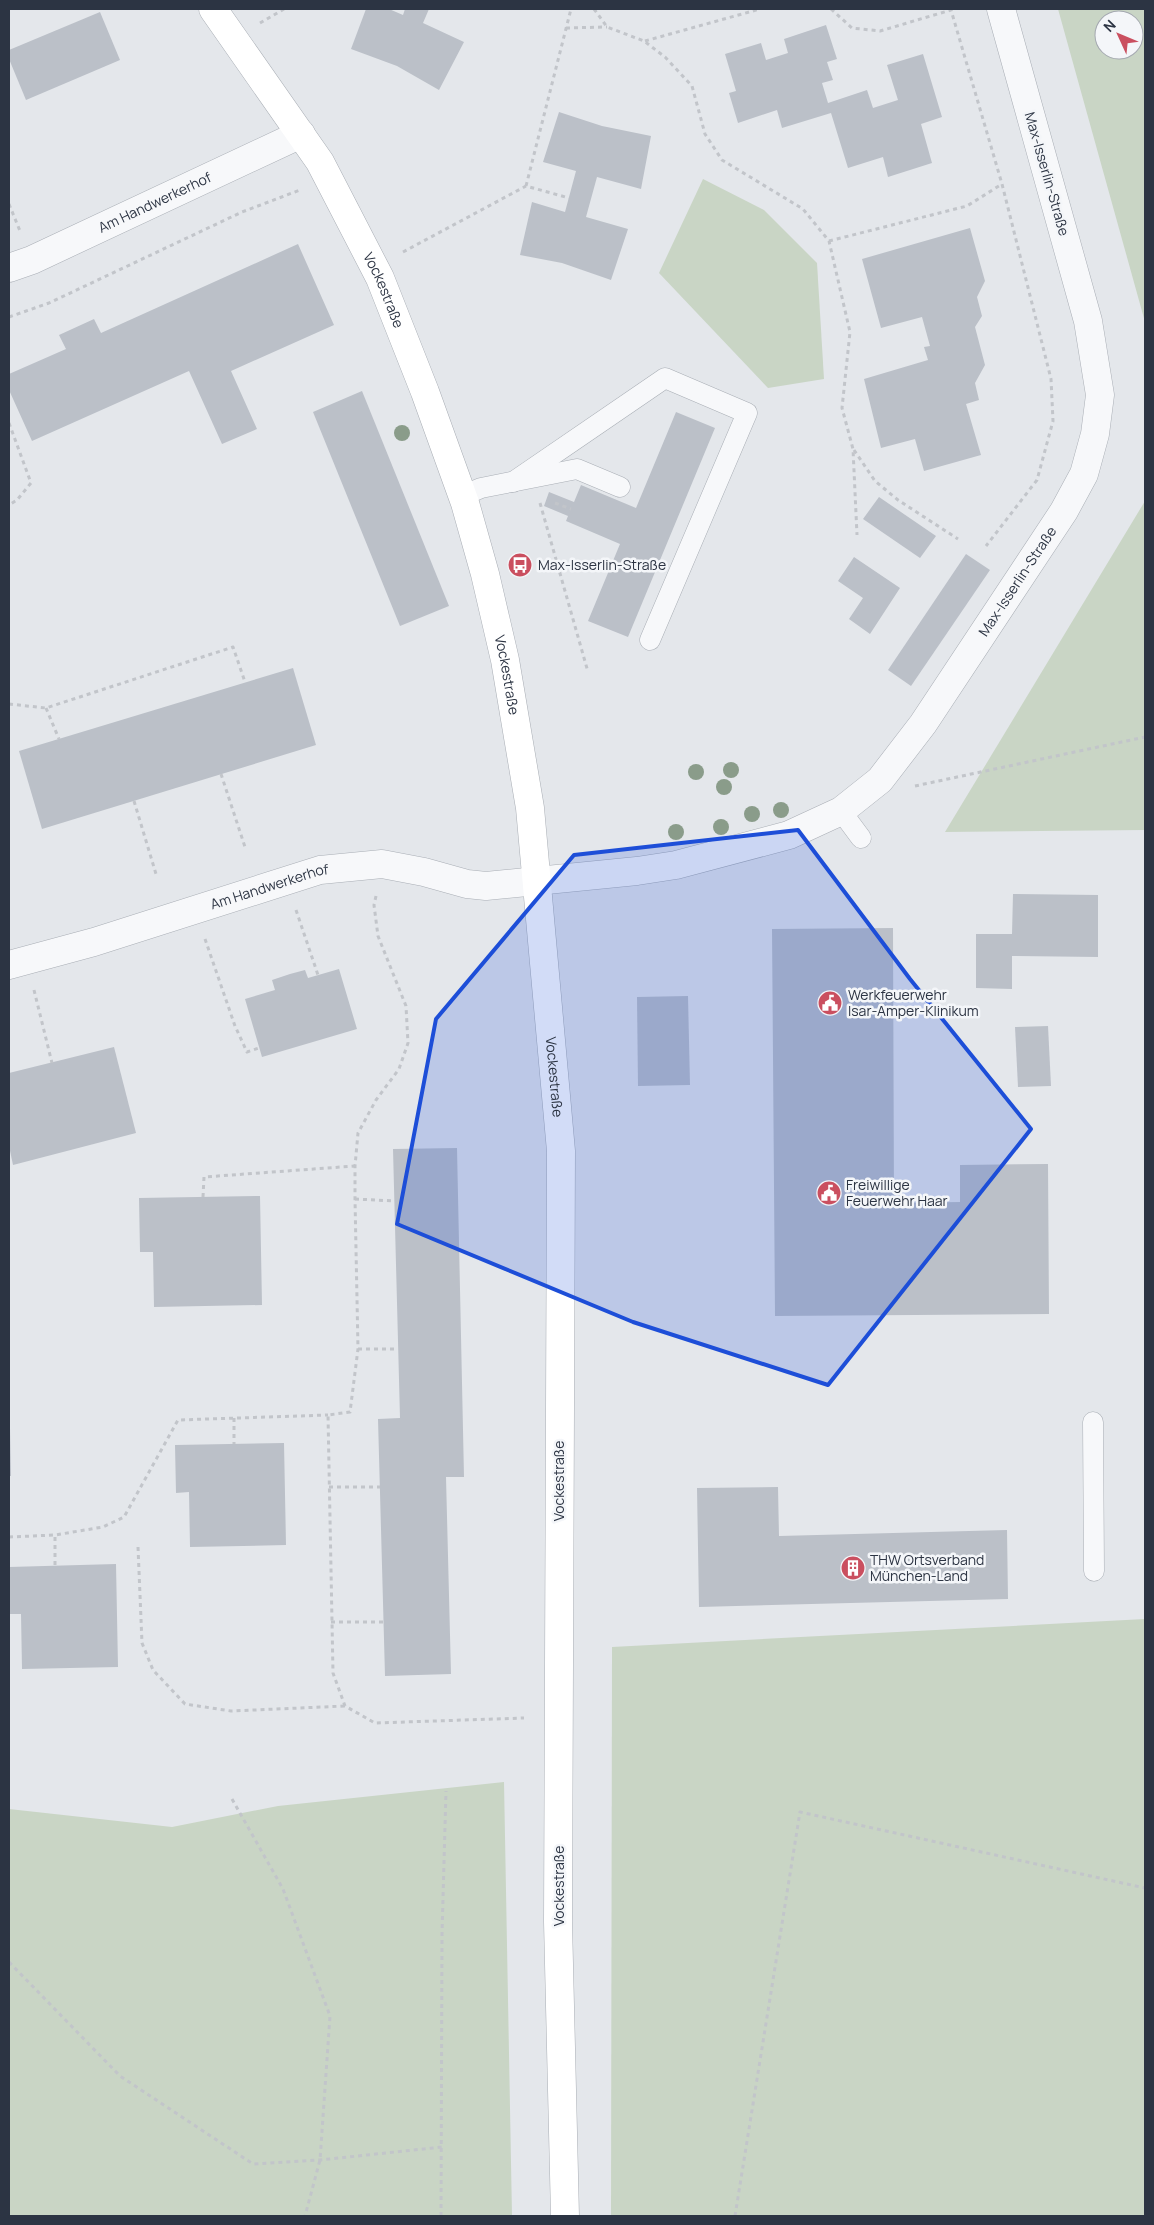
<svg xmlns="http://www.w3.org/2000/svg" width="1154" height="2225" viewBox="0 0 1154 2225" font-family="Manrope,sans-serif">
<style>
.green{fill:#c9d5c5;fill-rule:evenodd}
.building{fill:#bbc0c8}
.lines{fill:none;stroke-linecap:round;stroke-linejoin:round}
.lane-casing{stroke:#a9aeb5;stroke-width:21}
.street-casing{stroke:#a9aeb5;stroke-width:29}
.secondary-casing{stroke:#a9aeb5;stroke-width:29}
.path{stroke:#c2c5ca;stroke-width:3;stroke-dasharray:4 4;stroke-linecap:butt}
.lane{stroke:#f7f8fa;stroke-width:20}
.street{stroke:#f7f8fa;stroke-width:28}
.secondary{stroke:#fff;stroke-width:28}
.tree{fill:#8a9c8a}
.marked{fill:#1d4ed8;fill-opacity:0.2;stroke:#1d4ed8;stroke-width:4;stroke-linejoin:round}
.labels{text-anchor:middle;stroke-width:5;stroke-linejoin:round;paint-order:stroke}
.street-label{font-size:14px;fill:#2c3443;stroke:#f4f6f9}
.poi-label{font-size:14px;fill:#2c3443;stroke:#f4f6f9;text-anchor:start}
</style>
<rect width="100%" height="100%" fill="#e4e7eb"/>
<g class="green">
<path d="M1058,9H1145V322ZM1104,20H1134V50H1104Z"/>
<polygon points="703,179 764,210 817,263 824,379 768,388 659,273"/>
<polygon points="1145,501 1145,830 945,832"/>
<polygon points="1145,1619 1145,2216 611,2216 612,1647"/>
<polygon points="504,1782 512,2216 9,2216 9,1809 172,1827 278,1806"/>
</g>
<g class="building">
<polygon points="366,9 389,9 403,15 405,9 429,9 423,23 464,42 439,90 397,66 351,49"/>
<polygon points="100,12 120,60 26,100 9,59 9,50"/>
<polygon points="826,25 837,59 827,62 833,80 822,83 828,103 867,90 873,108 898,100 887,65 923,54 942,117 921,124 932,163 888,177 883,157 848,168 831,113 782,128 777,110 738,123 729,93 736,91 725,54 761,43 766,60 788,53 784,39"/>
<polygon points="559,112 602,126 651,136 641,189 597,177 586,217 628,229 611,280 562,263 520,255 532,202 565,212 576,171 543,162"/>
<polygon points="970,228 985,281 977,297 982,316 975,327 985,365 975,383 979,400 966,404 981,455 924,471 915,439 881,448 864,379 928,360 924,347 930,346 922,317 881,328 862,259"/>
<polygon points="298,244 334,325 231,371 257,429 222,444 189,371 32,441 9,390 9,374 66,349 59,335 94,319 101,333"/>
<polygon points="362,391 449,606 400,626 313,412"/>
<polygon points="676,412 715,428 628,637 588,621 620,544 566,521 568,516 544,506 549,492 574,502 581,485 636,508"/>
<polygon points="879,497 936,536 920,558 863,519"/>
<polygon points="966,554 990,570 911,686 888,670"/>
<polygon points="854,557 900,588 870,634 849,619 863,598 838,581"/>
<polygon points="293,668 316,745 42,829 19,751"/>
<polygon points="1013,894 1098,895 1098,957 1012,956 1012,989 976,988 976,934 1012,934"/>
<polygon points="893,928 894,1203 960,1202 960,1165 1048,1164 1049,1314 775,1316 772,929"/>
<polygon points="339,969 357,1029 262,1057 245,999 275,990 272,980 290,974 305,970 308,978"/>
<polygon points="688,996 690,1085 638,1086 637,997"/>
<polygon points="1048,1026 1051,1086 1018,1087 1015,1027"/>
<polygon points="114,1047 136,1133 13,1165 9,1146 9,1073"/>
<polygon points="457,1148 464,1477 446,1477 451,1674 385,1676 378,1419 400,1418 393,1149"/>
<polygon points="260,1196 262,1305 154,1307 153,1252 140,1252 139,1198"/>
<polygon points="9,1428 10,1428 11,1476 9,1476"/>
<polygon points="284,1443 286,1545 190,1547 189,1492 176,1493 175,1445"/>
<polygon points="778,1487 779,1536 1007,1530 1008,1599 699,1607 697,1488"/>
<polygon points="116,1564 118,1667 22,1669 21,1614 9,1614 9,1567"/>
</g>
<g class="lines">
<defs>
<g id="lane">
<polyline points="513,482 665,378 747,413 650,640"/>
<polyline points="462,496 481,488 577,469 620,487"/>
<polyline points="841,811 861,838"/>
<polyline points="1093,1422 1094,1571"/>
</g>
<g id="street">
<path id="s1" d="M9,268L32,260L301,134"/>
<path id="s2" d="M9,965L94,942L320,870L382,864L424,872L467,884L486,886L637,871L676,865L789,835L841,811L880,780L923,724L1064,511L1084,474L1095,434L1100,395L1088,321L1001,9"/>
</g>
<g id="secondary">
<path id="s3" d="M213,9L320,162L380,278L425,392L465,503L485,574L505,660L530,808L561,1151L558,1922L565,2216"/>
</g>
</defs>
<use href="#lane" class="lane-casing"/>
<use href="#street" class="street-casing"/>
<use href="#secondary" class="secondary-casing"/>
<g class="path">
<polyline points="594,9 607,27 644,41 665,57 692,86 705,134 722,160 803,209 829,241 850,332 842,408 853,449 857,535"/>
<polyline points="831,9 852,28 880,31 951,10 1002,184 1051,379 1053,421 1037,480 986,546"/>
<polyline points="260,23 284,9"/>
<polyline points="566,28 607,27"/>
<polyline points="645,41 760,9"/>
<polyline points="526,186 571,9"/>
<polyline points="9,204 20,231"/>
<polyline points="829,241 967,206 1002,184"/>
<polyline points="403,252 526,186 569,198"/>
<polyline points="9,317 49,303 242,212 300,190"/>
<polyline points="9,423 31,483 17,500 9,505"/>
<polyline points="854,450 875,481 898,500 958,539"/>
<polyline points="540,503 588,672"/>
<polyline points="555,503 571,509"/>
<polyline points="9,704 46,708 233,647 245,682"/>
<polyline points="46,708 59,739"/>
<polyline points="221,774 245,847"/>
<polyline points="915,786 1145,737"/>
<polyline points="134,801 156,874"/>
<polyline points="376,896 374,905 378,936 406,1006 408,1043 399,1069 376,1100 358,1133 355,1166 355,1199 358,1349 350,1412 328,1415 333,1673 345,1706 375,1723 524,1718"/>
<polyline points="296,910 318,975"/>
<polyline points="205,939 235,1026 247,1052 259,1048"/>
<polyline points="34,990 52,1063"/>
<polyline points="203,1197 204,1177 355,1166"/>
<polyline points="355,1199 395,1201"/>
<polyline points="358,1349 398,1349"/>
<polyline points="234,1418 234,1444"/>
<polyline points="329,1487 380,1487"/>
<polyline points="9,1537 55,1535"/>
<polyline points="138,1547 142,1643 153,1670 185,1704 231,1711 345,1706"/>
<polyline points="55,1565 55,1535 103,1527 124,1517 178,1420 328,1415"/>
<polyline points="331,1622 383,1622"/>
<polyline points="232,1799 283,1889 330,2016 320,2160 305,2216"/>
<polyline points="9,1962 120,2076 253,2164 320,2160 442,2147"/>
<polyline points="441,2216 442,1934 446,1791"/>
<polyline points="735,2216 800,1812 1145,1888"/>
</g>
<use href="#lane" class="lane"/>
<use href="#street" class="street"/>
<use href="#secondary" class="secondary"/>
</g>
<g class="tree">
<circle cx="402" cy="433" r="8"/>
<circle cx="731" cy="770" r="8"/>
<circle cx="696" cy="772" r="8"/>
<circle cx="724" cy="787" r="8"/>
<circle cx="781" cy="810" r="8"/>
<circle cx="752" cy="814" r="8"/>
<circle cx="721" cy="827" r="8"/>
<circle cx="676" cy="832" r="8"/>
</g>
<path class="marked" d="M798,830L910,979L1031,1129L828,1385L633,1322L397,1224L436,1019L574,855Z"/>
<defs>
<symbol id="bus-disc" viewBox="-11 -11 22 22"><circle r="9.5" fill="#ca4f5f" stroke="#f4f6f9"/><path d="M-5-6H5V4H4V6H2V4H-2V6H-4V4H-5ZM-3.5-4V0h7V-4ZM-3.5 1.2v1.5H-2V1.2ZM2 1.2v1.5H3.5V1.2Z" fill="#fff"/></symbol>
<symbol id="civic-disc" viewBox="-11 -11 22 22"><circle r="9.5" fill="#ca4f5f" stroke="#f4f6f9"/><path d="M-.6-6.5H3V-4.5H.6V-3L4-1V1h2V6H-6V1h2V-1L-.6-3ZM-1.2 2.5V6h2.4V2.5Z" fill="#fff"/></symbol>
<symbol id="building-disc" viewBox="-11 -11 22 22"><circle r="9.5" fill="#ca4f5f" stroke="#f4f6f9"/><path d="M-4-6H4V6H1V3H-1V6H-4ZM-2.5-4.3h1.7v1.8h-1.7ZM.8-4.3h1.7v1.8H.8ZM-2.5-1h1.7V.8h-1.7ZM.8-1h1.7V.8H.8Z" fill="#fff"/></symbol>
</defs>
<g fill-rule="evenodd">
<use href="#bus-disc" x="506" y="551" width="28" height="28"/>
<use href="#civic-disc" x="816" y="989" width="28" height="28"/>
<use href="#civic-disc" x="815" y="1179" width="28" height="28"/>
<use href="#building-disc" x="839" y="1554" width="28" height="28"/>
</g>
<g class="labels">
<g class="street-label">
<text transform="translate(1047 174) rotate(74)" y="5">Max-Isserlin-Straße</text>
<text dy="5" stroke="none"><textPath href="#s1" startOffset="160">Am Handwerkerhof</textPath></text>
<text dy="5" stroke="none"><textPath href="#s3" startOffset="330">Vockestraße</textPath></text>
<text dy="5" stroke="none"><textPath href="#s2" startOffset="1151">Max-Isserlin-Straße</textPath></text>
<text dy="5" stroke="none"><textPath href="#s3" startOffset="735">Vockestraße</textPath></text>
<text dy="5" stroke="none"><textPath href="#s2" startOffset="272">Am Handwerkerhof</textPath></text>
<text dy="5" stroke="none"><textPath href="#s3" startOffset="1140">Vockestraße</textPath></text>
<text transform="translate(559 1481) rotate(-90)" y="5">Vockestraße</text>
<text transform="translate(559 1886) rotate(-90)" y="5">Vockestraße</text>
</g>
<g class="poi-label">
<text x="538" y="570">Max-Isserlin-Straße</text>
<text x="848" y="1000">Werkfeuerwehr<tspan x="848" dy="16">Isar-Amper-Klinikum</tspan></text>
<text x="846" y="1190">Freiwillige<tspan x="846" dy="16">Feuerwehr Haar</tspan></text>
<text x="870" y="1565">THW Ortsverband<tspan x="870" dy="16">München-Land</tspan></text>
</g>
</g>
<rect width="1154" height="2225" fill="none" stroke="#2c3443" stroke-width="20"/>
<g transform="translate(1119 35) rotate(314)"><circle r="24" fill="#f4f6f9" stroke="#a4a8b0"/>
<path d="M0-4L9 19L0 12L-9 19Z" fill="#ca4f5f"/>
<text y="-8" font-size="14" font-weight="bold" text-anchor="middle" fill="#2c3443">N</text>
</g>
</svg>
